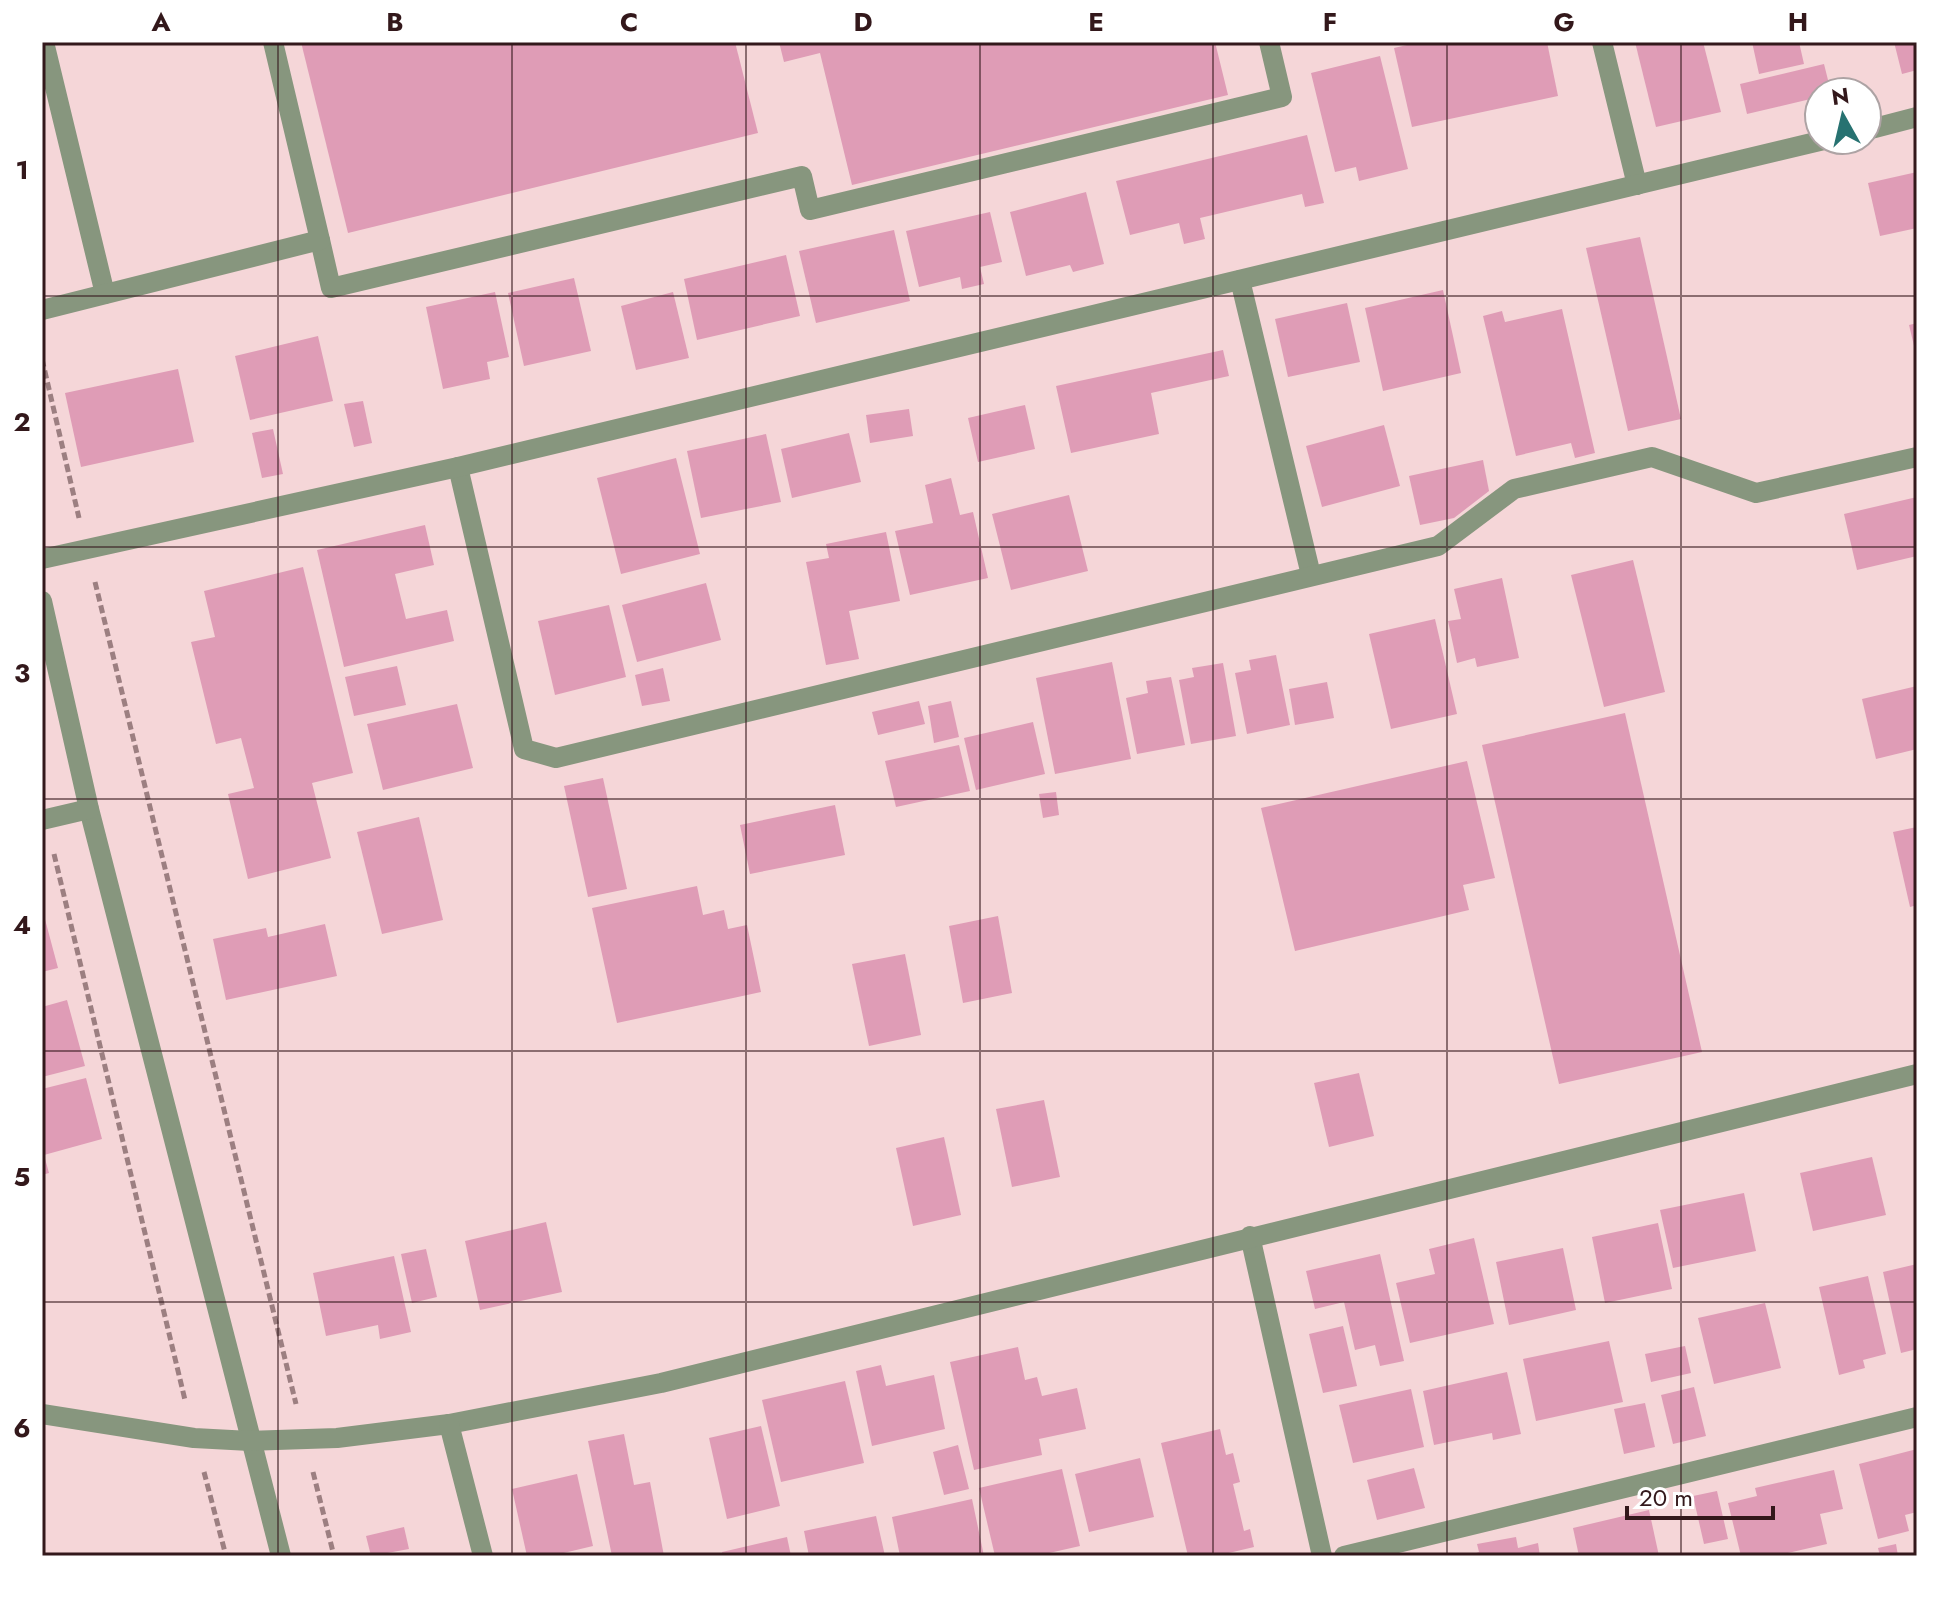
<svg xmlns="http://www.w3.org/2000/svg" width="1959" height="1598" viewBox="0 0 1959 1598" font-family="Jost,sans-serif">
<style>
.building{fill:#df9cb6}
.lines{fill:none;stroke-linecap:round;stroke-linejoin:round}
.path{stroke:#9c7f81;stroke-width:5;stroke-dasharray:8 4;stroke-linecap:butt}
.minor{stroke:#87967e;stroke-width:20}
.grid{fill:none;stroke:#33181b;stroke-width:2;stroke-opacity:0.55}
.neatline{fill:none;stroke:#33181b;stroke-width:3}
.grid-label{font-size:26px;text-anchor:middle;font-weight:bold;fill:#33181b}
</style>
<rect width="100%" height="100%" fill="#f5d6d8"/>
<g class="building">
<polygon points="301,42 735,42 758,133 348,233"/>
<polygon points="779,42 1215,42 1228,95 852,185 820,53 784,62"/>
<polygon points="1420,42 1547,42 1558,96 1412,127 1394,48"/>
<polygon points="1635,42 1703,42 1721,112 1656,127"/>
<polygon points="1752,42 1799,42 1804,64 1759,74"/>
<polygon points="1894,42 1917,42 1917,70 1902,74"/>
<polygon points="1380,56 1408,169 1359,181 1356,167 1335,172 1311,73"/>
<polygon points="1824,64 1831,92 1819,92 1819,97 1747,114 1740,84"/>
<polygon points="1307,135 1324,203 1305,207 1302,194 1200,218 1205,239 1184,244 1179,223 1130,235 1116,181"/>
<polygon points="1917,172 1917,228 1880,236 1868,183"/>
<polygon points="1086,192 1104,264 1073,272 1070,265 1026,276 1010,212"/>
<polygon points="990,212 1002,262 980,267 984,284 962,289 960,277 919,287 906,231"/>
<polygon points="894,230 910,301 816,323 799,251"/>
<polygon points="1640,237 1681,419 1628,431 1586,248"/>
<polygon points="786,255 800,316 697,340 684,279"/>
<polygon points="574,278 591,351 524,366 508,293"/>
<polygon points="1443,290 1461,373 1383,391 1365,308"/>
<polygon points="495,292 509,357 487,362 490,379 443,389 426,307"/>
<polygon points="673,292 689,358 636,370 621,306"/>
<polygon points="1347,303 1360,362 1288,377 1275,319"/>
<polygon points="1562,309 1595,453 1575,458 1571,443 1516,456 1483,316 1502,311 1505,322"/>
<polygon points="1917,323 1917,354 1916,354 1909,325"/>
<polygon points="318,336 333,401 250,420 235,356"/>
<polygon points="1223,350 1229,376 1151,393 1159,434 1071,453 1056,386"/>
<polygon points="178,369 194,442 81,467 65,393"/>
<polygon points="363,401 372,443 354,447 344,404"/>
<polygon points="1025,405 1035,449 978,462 968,418"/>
<polygon points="909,409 913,436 870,443 866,415"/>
<polygon points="1384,425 1400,486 1322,507 1306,446"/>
<polygon points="273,429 283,474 262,478 252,433"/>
<polygon points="849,433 861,482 792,498 781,449"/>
<polygon points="766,434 781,502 701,518 687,451"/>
<polygon points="676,458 700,554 621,574 597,478"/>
<polygon points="1483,460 1489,491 1454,518 1420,525 1409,476"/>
<polygon points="951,478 960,515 973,512 988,578 910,595 895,531 933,523 925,485"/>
<polygon points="1069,495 1088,571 1011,590 992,514"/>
<polygon points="1917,497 1917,556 1857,570 1844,514"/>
<polygon points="425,525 434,565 395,574 406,619 447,610 454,641 344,667 317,550"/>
<polygon points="886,532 900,601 849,611 859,659 826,665 806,562 829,558 826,544"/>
<polygon points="1633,560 1665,692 1604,707 1571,575"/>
<polygon points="303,567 353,773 312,783 331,858 248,879 228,794 254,788 241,738 216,744 191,642 215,637 204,591"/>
<polygon points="1502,578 1519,658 1477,667 1475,658 1457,663 1448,621 1461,619 1454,589"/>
<polygon points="706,583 721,640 637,662 622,605"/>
<polygon points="609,605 626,677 555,695 538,621"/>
<polygon points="1435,619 1457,714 1391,729 1369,634"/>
<polygon points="1276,655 1290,725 1247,734 1235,673 1251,670 1249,660"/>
<polygon points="1112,662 1131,759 1055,774 1036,678"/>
<polygon points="1223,663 1236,736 1191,744 1179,680 1194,677 1192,668"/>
<polygon points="397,666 406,705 354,716 345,677"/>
<polygon points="663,668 670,701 642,706 635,675"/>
<polygon points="1171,677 1185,745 1137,754 1126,698 1148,693 1146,681"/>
<polygon points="1327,682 1334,718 1295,725 1289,689"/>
<polygon points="1917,686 1917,749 1876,759 1862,699"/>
<polygon points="919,701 925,724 878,735 872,712"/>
<polygon points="951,701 959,737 934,743 928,706"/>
<polygon points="457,704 473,768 383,790 367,724"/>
<polygon points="1625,713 1702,1052 1559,1084 1482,745"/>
<polygon points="1033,722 1045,774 976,790 964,738"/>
<polygon points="959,745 970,791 896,807 885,761"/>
<polygon points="1467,761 1495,878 1463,885 1469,910 1295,951 1261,808"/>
<polygon points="603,778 627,889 588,897 564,786"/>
<polygon points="1056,792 1059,815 1043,818 1039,794"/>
<polygon points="835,805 845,855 750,874 740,825"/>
<polygon points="419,817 443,920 382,934 357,832"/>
<polygon points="1917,827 1917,905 1910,907 1893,832"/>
<polygon points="697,886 703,915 724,910 728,929 747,925 761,992 617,1023 592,908"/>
<polygon points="42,908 58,968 42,972"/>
<polygon points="998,916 1012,993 963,1003 949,926"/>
<polygon points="325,924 337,976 226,1000 213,939 266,928 268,937"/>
<polygon points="905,954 921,1035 869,1046 852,964"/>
<polygon points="67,1000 85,1066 42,1077 42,1007"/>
<polygon points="1359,1073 1374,1136 1329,1147 1314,1083"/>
<polygon points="86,1078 102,1139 44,1155 49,1173 42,1175 42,1089"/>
<polygon points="1044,1100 1060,1177 1012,1187 996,1109"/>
<polygon points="944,1137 961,1215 913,1226 896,1148"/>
<polygon points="1872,1157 1886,1215 1813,1231 1800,1173"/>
<polygon points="1744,1193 1756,1251 1673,1268 1660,1210"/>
<polygon points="546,1222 562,1292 480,1310 465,1241"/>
<polygon points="1658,1223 1672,1289 1605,1303 1592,1237"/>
<polygon points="1474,1238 1494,1324 1410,1343 1396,1283 1435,1274 1429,1249"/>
<polygon points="1563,1248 1576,1310 1509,1325 1496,1262"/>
<polygon points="426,1249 437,1297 412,1303 401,1254"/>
<polygon points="1380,1254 1404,1361 1380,1366 1375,1345 1355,1350 1344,1302 1315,1309 1306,1271"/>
<polygon points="394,1256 411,1332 380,1339 378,1325 326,1336 313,1273"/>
<polygon points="1917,1264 1917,1349 1901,1353 1883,1272"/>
<polygon points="1868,1276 1886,1354 1863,1360 1865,1368 1839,1375 1819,1287"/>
<polygon points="1765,1303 1781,1368 1714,1384 1698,1318"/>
<polygon points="1343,1326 1357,1386 1323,1393 1309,1334"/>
<polygon points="1609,1341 1623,1402 1536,1421 1523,1359"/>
<polygon points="1685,1346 1691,1373 1651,1382 1645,1354"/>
<polygon points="1018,1347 1025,1380 1037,1377 1042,1396 1077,1388 1086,1429 1039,1439 1042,1455 974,1470 950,1362"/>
<polygon points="881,1365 886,1386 934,1375 945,1429 872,1446 856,1371"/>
<polygon points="1507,1372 1521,1434 1493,1440 1492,1433 1434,1445 1423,1391"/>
<polygon points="845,1381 864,1463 781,1482 762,1400"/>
<polygon points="1694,1387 1706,1436 1673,1444 1661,1395"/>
<polygon points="1411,1389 1424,1447 1353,1463 1339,1405"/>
<polygon points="1645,1403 1655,1447 1624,1454 1614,1409"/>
<polygon points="761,1426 780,1506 727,1519 709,1438"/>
<polygon points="1220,1429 1226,1455 1233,1453 1240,1482 1233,1484 1244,1531 1250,1529 1254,1547 1216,1556 1188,1556 1161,1443"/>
<polygon points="624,1434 634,1485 650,1482 664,1556 612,1556 588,1441"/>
<polygon points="958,1445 969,1489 944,1495 933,1452"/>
<polygon points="1917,1449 1917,1512 1905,1515 1909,1531 1878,1539 1859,1464"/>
<polygon points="1140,1458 1154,1517 1089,1532 1075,1474"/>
<polygon points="1414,1468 1425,1508 1377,1520 1367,1480"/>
<polygon points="1062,1469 1080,1546 1036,1556 995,1556 979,1488"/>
<polygon points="1834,1470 1843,1509 1820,1514 1827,1544 1775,1556 1741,1556 1728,1503 1757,1496 1755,1488"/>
<polygon points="577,1474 593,1546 551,1556 527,1556 512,1489"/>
<polygon points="1717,1491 1728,1539 1704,1544 1693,1496"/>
<polygon points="972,1499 984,1556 900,1556 892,1517"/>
<polygon points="1649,1510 1659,1556 1579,1556 1573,1528"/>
<polygon points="876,1516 885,1556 809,1556 804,1531"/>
<polygon points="404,1527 409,1549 371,1556 366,1536"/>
<polygon points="787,1537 791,1556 723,1556 722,1552"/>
<polygon points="1516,1537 1518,1548 1538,1543 1540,1556 1468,1556 1479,1552 1477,1544"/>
<polygon points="1896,1544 1898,1556 1880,1556 1878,1548"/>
</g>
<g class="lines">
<g class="path">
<polyline points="42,359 79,518"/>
<polyline points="95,582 296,1404"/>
<polyline points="54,854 185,1400"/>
<polyline points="204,1472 226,1556"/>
<polyline points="313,1472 334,1556"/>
</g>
<g class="minor">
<polyline points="44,42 105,294"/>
<polyline points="1602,42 1637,185"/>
<polyline points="1867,130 1917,117"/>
<polyline points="320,240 331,288 802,176 810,210 1282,97 1269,42"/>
<polyline points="1240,280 1311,575"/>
<polyline points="42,310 320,240 273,42"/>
<polyline points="458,467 524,749 556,758 1438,546 1514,489 1652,457 1756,493 1917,457"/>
<polyline points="42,559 458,467 1824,140"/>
<polyline points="42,601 89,809 281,1556"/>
<polyline points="42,820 89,809"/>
<polyline points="1250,1236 1322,1556"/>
<polyline points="42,1414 194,1438 250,1441 337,1438 449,1424 661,1383 1917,1074"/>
<polyline points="449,1424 483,1556"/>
<polyline points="1344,1556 1917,1417"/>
</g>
</g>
<path class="grid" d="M278,42V1556M512,42V1556M746,42V1556M980,42V1556M1213,42V1556M1447,42V1556M1681,42V1556M42,296H1917M42,547H1917M42,799H1917M42,1051H1917M42,1302H1917"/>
<rect width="1959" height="1598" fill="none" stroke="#ffffff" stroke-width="88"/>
<g transform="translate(1843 116) rotate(352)"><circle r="38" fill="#ffffff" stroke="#ada3a4" stroke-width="2"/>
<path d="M0-6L14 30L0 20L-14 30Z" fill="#277271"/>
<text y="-12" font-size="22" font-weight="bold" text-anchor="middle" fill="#33181b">N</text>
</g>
<path d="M1627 1506v12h146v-12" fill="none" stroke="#33181b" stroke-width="4"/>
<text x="1639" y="1506" font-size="24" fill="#33181b" stroke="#ffffff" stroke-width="6" paint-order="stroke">20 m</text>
<rect x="44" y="44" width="1871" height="1510" class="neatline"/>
<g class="grid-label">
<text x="161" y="31">A</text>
<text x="395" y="31">B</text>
<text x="629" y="31">C</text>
<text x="863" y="31">D</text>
<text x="1096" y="31">E</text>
<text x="1330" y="31">F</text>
<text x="1564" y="31">G</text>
<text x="1798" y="31">H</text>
<text x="22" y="179">1</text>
<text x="22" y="431">2</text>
<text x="22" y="682">3</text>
<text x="22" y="934">4</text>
<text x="22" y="1186">5</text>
<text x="22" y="1437">6</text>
</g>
</svg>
